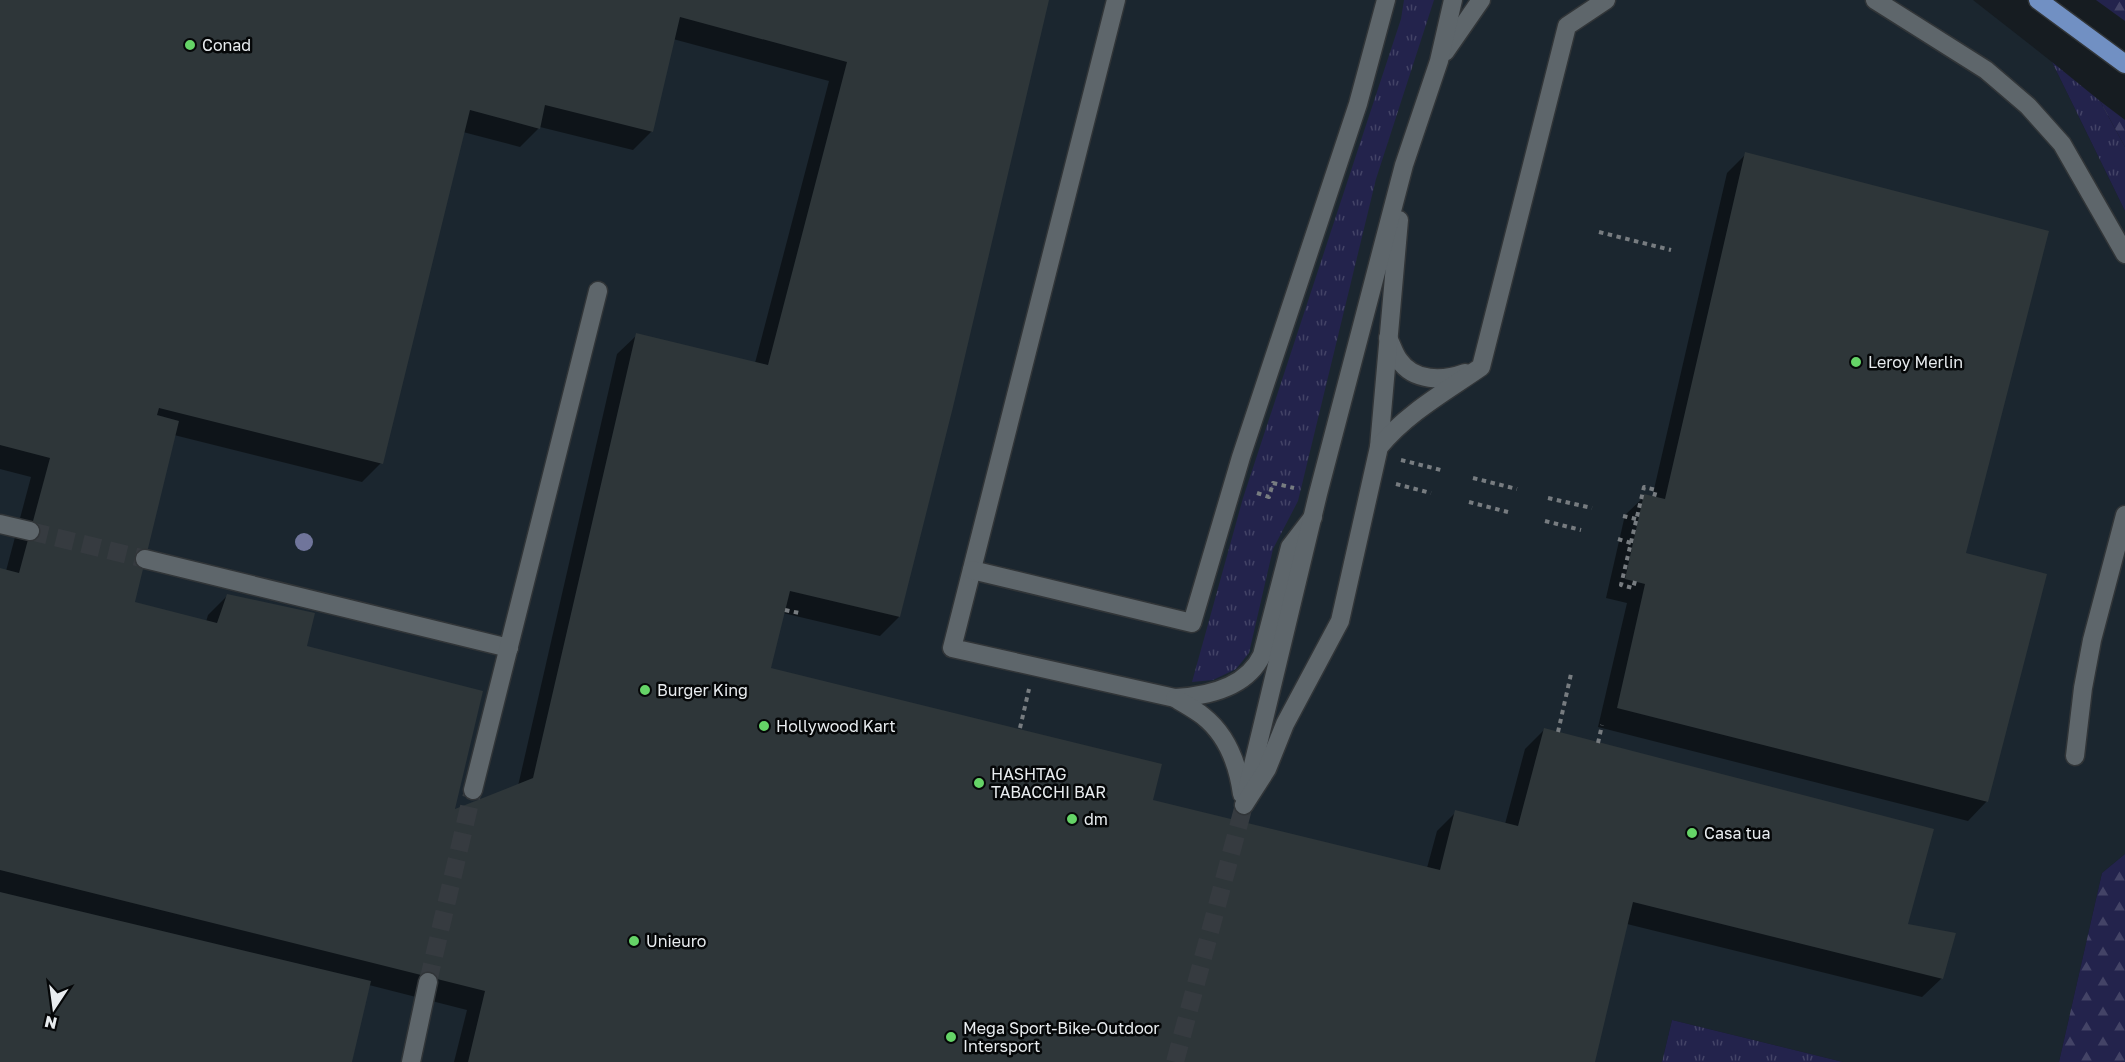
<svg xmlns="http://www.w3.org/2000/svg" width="2125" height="1062" viewBox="0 0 2125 1062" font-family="'Golos Text',sans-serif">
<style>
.built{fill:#1b262f}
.grass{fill:url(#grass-tufts)}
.forest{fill:url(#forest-firs)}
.shadow{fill:#0007;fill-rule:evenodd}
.building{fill:#2e3639;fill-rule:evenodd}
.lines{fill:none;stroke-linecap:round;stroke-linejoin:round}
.minor-tunnel{stroke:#363b40;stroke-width:18;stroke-dasharray:18 9;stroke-linecap:butt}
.minor-casing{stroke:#313538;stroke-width:21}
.major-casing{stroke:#313538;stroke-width:21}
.path{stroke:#777c80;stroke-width:4;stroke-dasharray:4.5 4.5;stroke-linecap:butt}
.minor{stroke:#5e666b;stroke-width:18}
.major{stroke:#7190c3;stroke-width:18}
.tree{fill:#70759b}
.poi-dot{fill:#65d467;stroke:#050708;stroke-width:2}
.labels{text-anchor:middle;stroke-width:5;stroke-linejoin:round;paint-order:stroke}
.poi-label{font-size:16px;fill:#e8ecef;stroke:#050708;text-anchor:start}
</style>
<defs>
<pattern id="grass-tufts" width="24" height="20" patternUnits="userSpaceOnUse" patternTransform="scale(1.5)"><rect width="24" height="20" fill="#23234c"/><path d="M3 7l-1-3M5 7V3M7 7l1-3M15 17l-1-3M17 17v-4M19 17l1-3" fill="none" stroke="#434366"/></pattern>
<pattern id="forest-firs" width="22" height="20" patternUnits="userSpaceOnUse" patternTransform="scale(1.5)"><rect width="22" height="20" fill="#23234c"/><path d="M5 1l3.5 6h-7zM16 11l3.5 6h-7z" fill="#434366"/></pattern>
</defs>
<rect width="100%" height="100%" fill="#161c21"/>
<polygon class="built" points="0,0 1973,0 2052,62 2125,211 2125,854 2102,873 2059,1062 1843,1062 1672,1020 1662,1062 0,1062"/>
<g class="grass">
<polygon points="1404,0 1434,0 1376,179 1298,501 1273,549 1249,653 1236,669 1213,680 1192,682 1243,498 1401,19"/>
<polygon points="2052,62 2100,101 2125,147 2125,211"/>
<polygon points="1672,1020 1843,1062 1662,1062"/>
</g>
<g class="forest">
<polygon points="2096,0 2125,0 2125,21"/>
<polygon points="2100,101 2125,120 2125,147"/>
<polygon points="2125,854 2125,1062 2059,1062 2102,873"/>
</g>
<g class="shadow">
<path d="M0,0H1047L899,617L880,636L783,613L770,670L1151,801L1427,868L1437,831L1456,812L1505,824L1525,749L1544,730L1906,925L1942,978L1922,997L1627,924L1594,1062H454L467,1010L369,985L350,1062H0V569L6,571L31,477L0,469ZM673,39L829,81L755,363L637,335L617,354L518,786L453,812L305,647L228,595L208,615L206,622L133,603L174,435L362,482L381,463L463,132L520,147L540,127L633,150L652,131Z"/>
<polygon points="1746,154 1965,554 1987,801 1968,821 1598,727 1627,603 1606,598 1625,515 1645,496 1652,498 1727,173"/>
</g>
<g class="building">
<path d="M0,0H1049L953,407L900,617L790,591L771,668L1162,764L1153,800L1440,870L1455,810L1518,826L1544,728L1934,829L1908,924L1956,933L1943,979L1633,902L1595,1062H468L485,991L0,870V568L19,573L50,458L0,445ZM680,17L847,62L768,365L636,333L533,778L455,809L483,691L307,646L315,613L227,594L217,623L135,602L179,421L157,415L159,408L383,464L470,110L540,129L545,105L653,132Z"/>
<polygon points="1745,152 2049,231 1966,553 2047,574 1988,802 1617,708 1645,584 1625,579 1644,494 1665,499"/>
<polygon points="0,892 371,981 352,1062 0,1062"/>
</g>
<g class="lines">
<g class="minor-tunnel">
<polyline points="30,531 145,559"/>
<polyline points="428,982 473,790"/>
<polyline points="1175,1062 1244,805"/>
</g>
<defs>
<g id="minor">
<path d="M1116,0L952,648L1175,698C1208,696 1247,687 1262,655L1290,547L1313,517"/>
<polyline points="1875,0 1986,70 2028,106 2062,144 2125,254"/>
<polyline points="1445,52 1481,0"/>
<path d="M1388,338C1392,345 1394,354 1399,360C1414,382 1443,381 1465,373"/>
<polyline points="1379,447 1399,220"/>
<polyline points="0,524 30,531"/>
<polyline points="145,559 509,648"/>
<polyline points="972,570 1192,623 1241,457 1358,104 1386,0"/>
<path d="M1175,698C1184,704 1194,709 1203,716C1227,735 1238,765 1242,794"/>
<polyline points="2075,756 2083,688 2092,640 2125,515"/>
<polyline points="473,790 598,291"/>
<polyline points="1247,790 1318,494 1404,165 1439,61 1453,0"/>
<path d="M1244,805L1267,769L1285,724L1340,621L1379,447C1407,413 1445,392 1481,367L1567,26L1606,0"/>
<polyline points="411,1062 428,982"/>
</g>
<polyline id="major" points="2038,0 2125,64"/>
</defs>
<use href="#minor" class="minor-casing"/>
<use href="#major" class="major-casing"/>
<g class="path">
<polyline points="1599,232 1671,250"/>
<polyline points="1401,460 1441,470"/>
<polyline points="1473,478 1517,489"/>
<polyline points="1396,484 1431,493"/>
<polyline points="1257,493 1269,497 1273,483 1294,488"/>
<polyline points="1548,498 1592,508"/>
<polyline points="1469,502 1508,512"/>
<polyline points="1623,516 1636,519"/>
<polyline points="1545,521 1581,530"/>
<polyline points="1618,539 1631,543"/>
<polyline points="1635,581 1633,588 1621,585 1644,487 1656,490 1654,497"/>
<polyline points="785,610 799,613"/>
<polyline points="1020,728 1029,689"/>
<polyline points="1558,732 1571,674"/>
<polyline points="1598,743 1602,725"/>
</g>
<use href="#minor" class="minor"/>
<use href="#major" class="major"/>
</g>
<circle class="tree" cx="304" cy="542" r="9"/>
<g class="poi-dot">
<circle cx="190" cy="45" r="6"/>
<circle cx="1856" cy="362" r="6"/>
<circle cx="645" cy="690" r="6"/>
<circle cx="764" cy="726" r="6"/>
<circle cx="979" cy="783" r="6"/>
<circle cx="1072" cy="819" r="6"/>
<circle cx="1692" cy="833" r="6"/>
<circle cx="634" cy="941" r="6"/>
<circle cx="951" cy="1037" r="6"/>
</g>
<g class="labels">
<g class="poi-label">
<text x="202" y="51">Conad</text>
<text x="1868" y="368">Leroy Merlin</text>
<text x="657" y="696">Burger King</text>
<text x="776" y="732">Hollywood Kart</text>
<text x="991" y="780">HASHTAG<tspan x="991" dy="18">TABACCHI BAR</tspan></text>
<text x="1084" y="825">dm</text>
<text x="1704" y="839">Casa tua</text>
<text x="646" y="947">Unieuro</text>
<text x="963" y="1034">Mega Sport-Bike-Outdoor<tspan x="963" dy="18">Intersport</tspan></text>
</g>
</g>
<g transform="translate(54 1008) rotate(193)" stroke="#050708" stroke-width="4.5" paint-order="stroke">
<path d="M0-4.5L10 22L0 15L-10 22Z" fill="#e8ecef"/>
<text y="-9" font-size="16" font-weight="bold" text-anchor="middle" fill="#e8ecef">N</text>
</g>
</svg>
